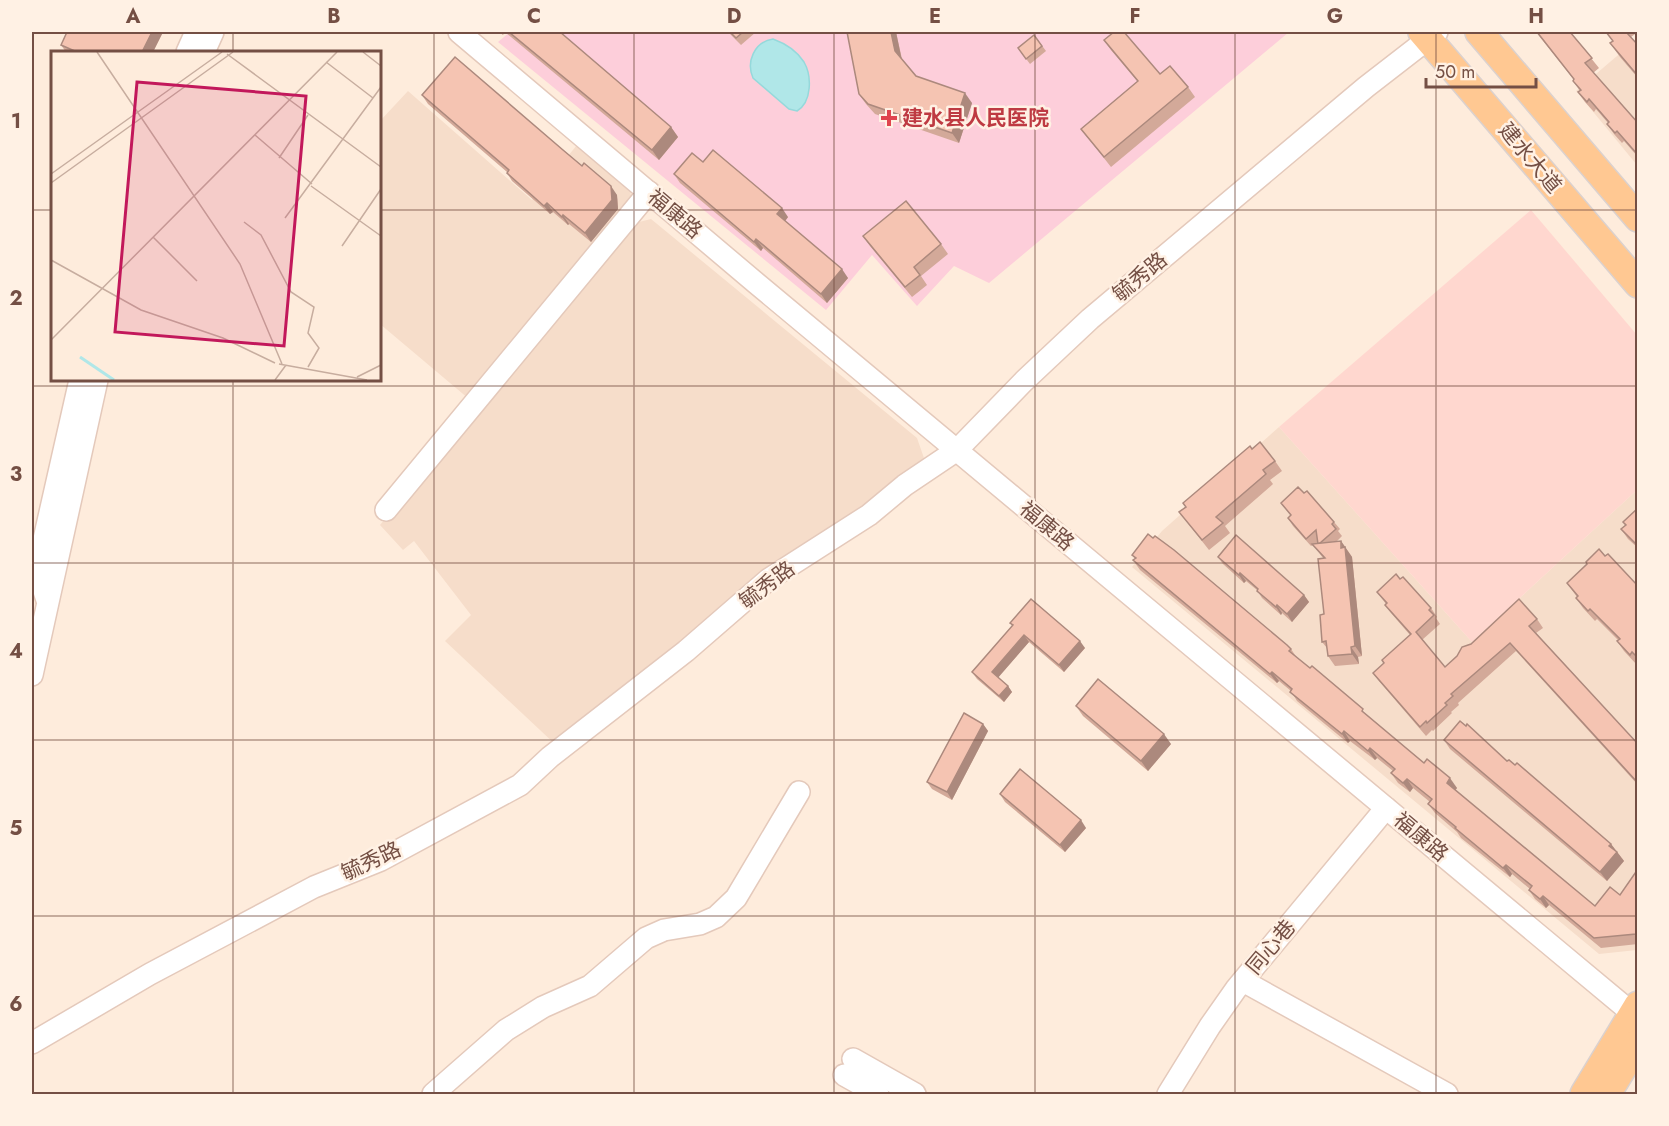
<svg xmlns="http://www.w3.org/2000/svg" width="1669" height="1126" viewBox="0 0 1669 1126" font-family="Jost,'Noto Sans SC',sans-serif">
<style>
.residential{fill:#f6ddca}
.commercial{fill:#ffd7cf}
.medical{fill:#fdceda}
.water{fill:#b0e7e8;stroke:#95d9db;stroke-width:1.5}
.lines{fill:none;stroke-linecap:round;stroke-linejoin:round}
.minor-casing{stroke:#e4c9bb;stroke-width:24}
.major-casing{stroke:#dbd1ce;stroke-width:30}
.minor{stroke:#fff;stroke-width:21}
.major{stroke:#ffc892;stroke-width:27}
.wall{fill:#d3a999}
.shaded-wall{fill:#ac897d}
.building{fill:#f5c4b2;stroke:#ac897d;stroke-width:1.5}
.grid{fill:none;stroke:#744f44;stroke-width:1.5;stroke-opacity:0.55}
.health-dot{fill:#e0444e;stroke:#fff1e4;stroke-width:2}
.labels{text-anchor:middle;stroke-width:5;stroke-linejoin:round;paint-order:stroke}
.health-label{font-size:21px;font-weight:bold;fill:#be3a42;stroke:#fff1e4;text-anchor:start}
.street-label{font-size:21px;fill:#744f44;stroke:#fff1e4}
.inset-river{fill:none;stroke:#b0e7e8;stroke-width:3}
.inset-road{fill:none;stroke:#c7ad9f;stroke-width:1.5}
.view{fill:#c2185b;fill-opacity:0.15;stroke:#c2185b;stroke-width:3}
.inset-edge{fill:none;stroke:#744f44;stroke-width:3}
.neatline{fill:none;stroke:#744f44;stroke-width:2}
.grid-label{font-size:20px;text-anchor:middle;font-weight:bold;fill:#744f44}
</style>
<rect width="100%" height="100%" fill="#feecdc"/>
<g class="residential">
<polygon points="1637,39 1637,165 1576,91"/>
<polygon points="408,91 532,200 577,145 630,189 632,203 469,399 380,324 380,121"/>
<polygon points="651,219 917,438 925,461 557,746 445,641 471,615 414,541 403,550 380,525 635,223"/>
<polygon points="1279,427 1472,642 1637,490 1637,950 1599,954 1132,567 1162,531"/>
</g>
<polygon class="commercial" points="1531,210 1637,335 1637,490 1472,642 1279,427"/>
<polygon class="medical" points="510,32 1289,32 989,283 954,266 917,306 872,255 826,310 498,42"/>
<path class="water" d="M773,39C784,43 797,51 804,62C812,76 812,102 797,111L789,109L753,78C746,62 754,42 773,39Z"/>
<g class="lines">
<defs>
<g id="minor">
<polyline points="459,32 756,283 1638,1018"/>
<polyline points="187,52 196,32"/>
<polyline points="204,52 213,32"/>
<polyline points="386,510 649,192"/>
<polyline points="47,600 37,570 80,380"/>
<polyline points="32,675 97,380"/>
<polyline points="1243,981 1447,1094"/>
<polyline points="32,1043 150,974 314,887 381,860 520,785 550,757 686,651 769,579 869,515 905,485 957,450 1024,381 1090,319 1366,87 1437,32"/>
<polyline points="853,1059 915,1094"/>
<polyline points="844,1075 878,1094"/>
<polyline points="433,1094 506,1030 543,1007 590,986 646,938 664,930 700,924 716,917 736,898 799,792"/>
<polyline points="1168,1094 1210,1026 1236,989 1386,808"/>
</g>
<g id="major">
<polyline points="1422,32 1638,284"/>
<polyline points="1479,32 1638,218"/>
<polyline points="1584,1094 1638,1005"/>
<polyline points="1607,1094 1638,1043"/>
</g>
</defs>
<use href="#minor" class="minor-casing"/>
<use href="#major" class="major-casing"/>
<use href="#minor" class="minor"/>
<use href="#major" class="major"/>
</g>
<g class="wall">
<polygon points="163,32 153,52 66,52 61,45"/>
<polygon points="499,32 560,32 671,127 678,137 659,160 505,32 503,35"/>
<polygon points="728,32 756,32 741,45"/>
<polygon points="847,32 896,32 902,59 916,76 972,103 959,143 875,114 866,104 859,94"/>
<polygon points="1536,32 1570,32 1599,68 1593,73 1638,123 1638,157 1624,141 1622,143 1614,134 1607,124 1608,123 1596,109 1594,112 1585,102 1578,92 1580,91 1573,81 1574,80"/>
<polygon points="1606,32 1638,32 1631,37 1638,45 1638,78 1620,57 1610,43 1613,41"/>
<polygon points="1034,35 1046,51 1030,64 1018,48"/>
<polygon points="1104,40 1160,74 1188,87 1195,97 1111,167 1081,129 1138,82 1111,50"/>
<polygon points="422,95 563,150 617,195 618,209 591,242 569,224 568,225 553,212 550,214 512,181 507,173 507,172 428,104"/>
<polygon points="674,174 788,217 785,221 848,278 827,303 763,248 761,251 680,183"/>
<polygon points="863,236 941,244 948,254 921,276 927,285 912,297 870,246"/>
<polygon points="1252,449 1275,461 1282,471 1270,480 1273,484 1225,526 1230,533 1209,550 1179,512"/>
<polygon points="1304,493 1334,522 1340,529 1338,531 1342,536 1336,542 1341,541 1352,557 1362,656 1358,657 1359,664 1335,666 1328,656 1327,648 1322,642 1324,614 1323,558 1313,545 1311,546 1293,526 1288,518 1291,515 1281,503"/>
<polygon points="1638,508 1638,548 1628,539 1621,529 1625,525 1623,522"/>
<polygon points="1132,555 1291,649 1297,658 1424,763 1457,788 1455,790 1595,906 1620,895 1638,869 1638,944 1601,948 1549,905 1546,908 1535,899 1529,890 1530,889 1512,874 1510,877 1461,838 1457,832 1435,813 1428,804 1430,802 1413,788 1410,792 1398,783 1391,773 1393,771 1377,758 1375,760 1350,741 1348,743 1297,701 1291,691 1279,681 1277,683 1140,570 1133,560 1135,559"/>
<polygon points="1605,556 1638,586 1638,664 1637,665 1624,651 1617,641 1618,640 1597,619 1595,621 1583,608 1576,598 1577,597 1567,583"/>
<polygon points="1218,557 1304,595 1309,602 1292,622 1282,613 1281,615 1262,598 1257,590 1246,581 1244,583 1223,564"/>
<polygon points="1377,592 1431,608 1437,617 1436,618 1440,624 1422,640 1445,667 1537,619 1543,628 1536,633 1638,744 1638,785 1516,651 1458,703 1459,705 1451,712 1452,713 1433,731 1432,730 1426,736 1379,681 1373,673 1384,663 1382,660 1410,635 1391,613 1385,605 1386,604"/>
<polygon points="1010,623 1085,648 1064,672 1029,642 998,677 1008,686 1012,692 1004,702 977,679 972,672 1012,626"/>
<polygon points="1076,706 1171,744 1148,771 1083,716"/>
<polygon points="983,724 988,731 952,800 932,789 927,782"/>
<polygon points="1444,740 1507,761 1611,844 1624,861 1607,881 1450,749"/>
<polygon points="1000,794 1086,828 1065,852 1005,802"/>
</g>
<g class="shaded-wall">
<polygon points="152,32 163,32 153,52 142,52"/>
<polygon points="891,32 896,32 902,61 895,51"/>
<polygon points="965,93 972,103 959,143 952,133"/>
<polygon points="671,127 678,137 659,160 652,150"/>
<polygon points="611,186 617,195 618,209 591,242 585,233"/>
<polygon points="547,203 553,212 550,214 544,206"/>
<polygon points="782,208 788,217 783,224 777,214"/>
<polygon points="563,215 569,224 568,225 562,217"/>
<polygon points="756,239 763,248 761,251 754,242"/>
<polygon points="842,269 848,278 827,303 821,294"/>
<polygon points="1341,541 1352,557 1362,656 1355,646"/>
<polygon points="1240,573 1246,581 1244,583 1239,575"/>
<polygon points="1304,595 1309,602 1292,622 1287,614"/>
<polygon points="1277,605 1282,613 1281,615 1276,607"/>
<polygon points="1024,635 1029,642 997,679 992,672"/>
<polygon points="1080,641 1085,648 1064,672 1059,665"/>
<polygon points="1351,647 1358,657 1359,664 1352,654"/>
<polygon points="1272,672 1279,681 1277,683 1270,674"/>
<polygon points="1008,686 1012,692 1004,702 999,696"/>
<polygon points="983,724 988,731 952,800 947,792"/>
<polygon points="1344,731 1350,741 1348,743 1342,734"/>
<polygon points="1164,734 1171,744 1148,771 1141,761"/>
<polygon points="1370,748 1377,758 1375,760 1368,751"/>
<polygon points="1450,778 1457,788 1454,792 1447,783"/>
<polygon points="1407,779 1413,788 1410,792 1403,783"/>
<polygon points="1081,820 1086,828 1065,852 1060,845"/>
<polygon points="1611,844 1624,861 1607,881 1600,872"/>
<polygon points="1506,865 1512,874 1510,877 1503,868"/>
<polygon points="1543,896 1549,905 1546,908 1540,899"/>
</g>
<g class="building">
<polygon points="67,32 152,32 142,52 77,52 61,45"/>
<polygon points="509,32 560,32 671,127 652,150"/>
<polygon points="730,32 743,32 736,38"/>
<polygon points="847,32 891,32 895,51 916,76 965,93 952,133 868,104 859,94"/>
<polygon points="1114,32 1124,32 1160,74 1170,66 1188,87 1104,157 1081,129 1138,81 1104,40"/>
<polygon points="1537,32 1570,32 1592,58 1585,63 1638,123 1638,155 1617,131 1615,133 1607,124 1609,122 1589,99 1587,102 1578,92 1581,90 1573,81 1574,79"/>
<polygon points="1606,32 1626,32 1638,45 1638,76 1610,43 1613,41"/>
<polygon points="1034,35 1042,46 1026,59 1018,48"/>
<polygon points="455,57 563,150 582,166 584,163 611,186 612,200 585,233 563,215 562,217 547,203 544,206 507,173 509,170 422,95"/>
<polygon points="713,150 782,208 777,214 842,269 821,294 756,239 754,242 674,174 692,153 703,162"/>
<polygon points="906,201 941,244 914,267 920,275 905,287 863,236"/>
<polygon points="1260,442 1275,461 1263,470 1266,474 1216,517 1223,523 1202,540 1179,512 1186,507 1183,503 1250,446 1252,449"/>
<polygon points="1298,487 1304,493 1307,491 1334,522 1332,524 1336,529 1320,543 1318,544 1316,530 1306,539 1288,518 1291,515 1281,503"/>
<polygon points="1638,508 1638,546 1621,529 1626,525 1623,522"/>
<polygon points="1148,534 1153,538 1155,536 1174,550 1287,645 1291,649 1289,651 1310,668 1312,666 1363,709 1362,711 1424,763 1427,759 1450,778 1447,783 1595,906 1610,887 1620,895 1638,869 1638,932 1636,934 1594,938 1543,896 1540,899 1529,890 1532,886 1506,865 1503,868 1455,828 1456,827 1428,804 1432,799 1407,779 1403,783 1391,773 1395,769 1370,748 1368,751 1344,731 1342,734 1290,692 1292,689 1272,672 1270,674 1133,560 1136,558 1132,555"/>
<polygon points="1236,535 1304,595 1287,614 1277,605 1276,607 1257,591 1258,589 1240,573 1239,575 1218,557"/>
<polygon points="1341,541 1341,548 1345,547 1355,646 1351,647 1352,654 1328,656 1326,641 1322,642 1320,615 1324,614 1318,559 1325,558 1312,544"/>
<polygon points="1599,549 1605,556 1608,554 1638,586 1638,658 1632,652 1630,655 1617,641 1620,639 1590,609 1588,611 1576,598 1578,596 1567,583 1587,564 1586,562"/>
<polygon points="1396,574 1400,579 1403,577 1431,608 1429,610 1434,615 1416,632 1445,667 1457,656 1462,647 1471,644 1519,599 1537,619 1529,626 1638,744 1638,783 1510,643 1451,694 1453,696 1445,703 1447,705 1427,723 1426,721 1420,727 1373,673 1384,663 1382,660 1411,634 1385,605 1387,603 1377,592"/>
<polygon points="1031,599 1080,641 1059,665 1024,635 992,672 1008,686 999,696 972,672 1013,625 1010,623"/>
<polygon points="1098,679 1164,734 1141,761 1076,706"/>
<polygon points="964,713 983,724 947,792 927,782"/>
<polygon points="1460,721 1466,726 1467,724 1507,761 1509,760 1515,765 1517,763 1611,844 1609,846 1617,852 1600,872 1444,740"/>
<polygon points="1020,769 1081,820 1060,845 1000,794"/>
</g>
<path class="grid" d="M233,32V52M434,32V1094M634,32V1094M834,32V1094M1035,32V1094M1235,32V1094M1436,32V1094M32,210H52M380,210H1638M233,380V1094M32,386H1638M32,563H1638M32,740H1638M32,916H1638"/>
<path class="health-dot" d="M886 109h6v6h6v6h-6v6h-6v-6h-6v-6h6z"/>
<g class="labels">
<g class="health-label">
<text x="902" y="125">建水县人民医院</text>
</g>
<g class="street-label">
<text transform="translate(1530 158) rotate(50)" y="7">建水大道</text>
<text transform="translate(675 214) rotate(40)" y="7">福康路</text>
<text transform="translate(1140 277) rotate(-40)" y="7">毓秀路</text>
<text transform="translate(1047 526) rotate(40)" y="7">福康路</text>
<text transform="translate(767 585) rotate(-37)" y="7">毓秀路</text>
<text transform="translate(1421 837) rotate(40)" y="7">福康路</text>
<text transform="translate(371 861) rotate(-25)" y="7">毓秀路</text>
<text transform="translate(1271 947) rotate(-50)" y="7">同心巷</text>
</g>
</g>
<g transform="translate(51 51)">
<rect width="330" height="330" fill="#feecdc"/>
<path class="inset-river" d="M29,306L63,329"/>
<path class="inset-road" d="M46,1L189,213L231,313M312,1L330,15M176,3L330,116M275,11L322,47M204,84L261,133M228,107L257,64M0,123L171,1M0,132L182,1M260,135L330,185M234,167L330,36M193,171L210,184L240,241L263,256L257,282L268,297L257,316M102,186L146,230M291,195L330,138M0,209L90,259L172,287L224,312M0,289L286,1M228,313L316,329M306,326L330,314M224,329L235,314"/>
<path class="view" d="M86,31L255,45L233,295L64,281Z"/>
<rect width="330" height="330" class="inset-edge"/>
</g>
<rect width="1669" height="1126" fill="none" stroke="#fff1e4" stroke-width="66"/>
<path d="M1426 78v9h110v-9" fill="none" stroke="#744f44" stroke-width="3"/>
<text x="1435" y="78" font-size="18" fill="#744f44" stroke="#fff1e4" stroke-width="4.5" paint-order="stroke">50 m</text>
<rect x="33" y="33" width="1603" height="1060" class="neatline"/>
<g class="grid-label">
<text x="133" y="23">A</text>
<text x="334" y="23">B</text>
<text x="534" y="23">C</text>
<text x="734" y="23">D</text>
<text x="935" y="23">E</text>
<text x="1135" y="23">F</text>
<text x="1335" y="23">G</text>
<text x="1536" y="23">H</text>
<text x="16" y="128">1</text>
<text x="16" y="305">2</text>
<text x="16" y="481">3</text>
<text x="16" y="658">4</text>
<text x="16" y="835">5</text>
<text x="16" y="1011">6</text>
</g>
</svg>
